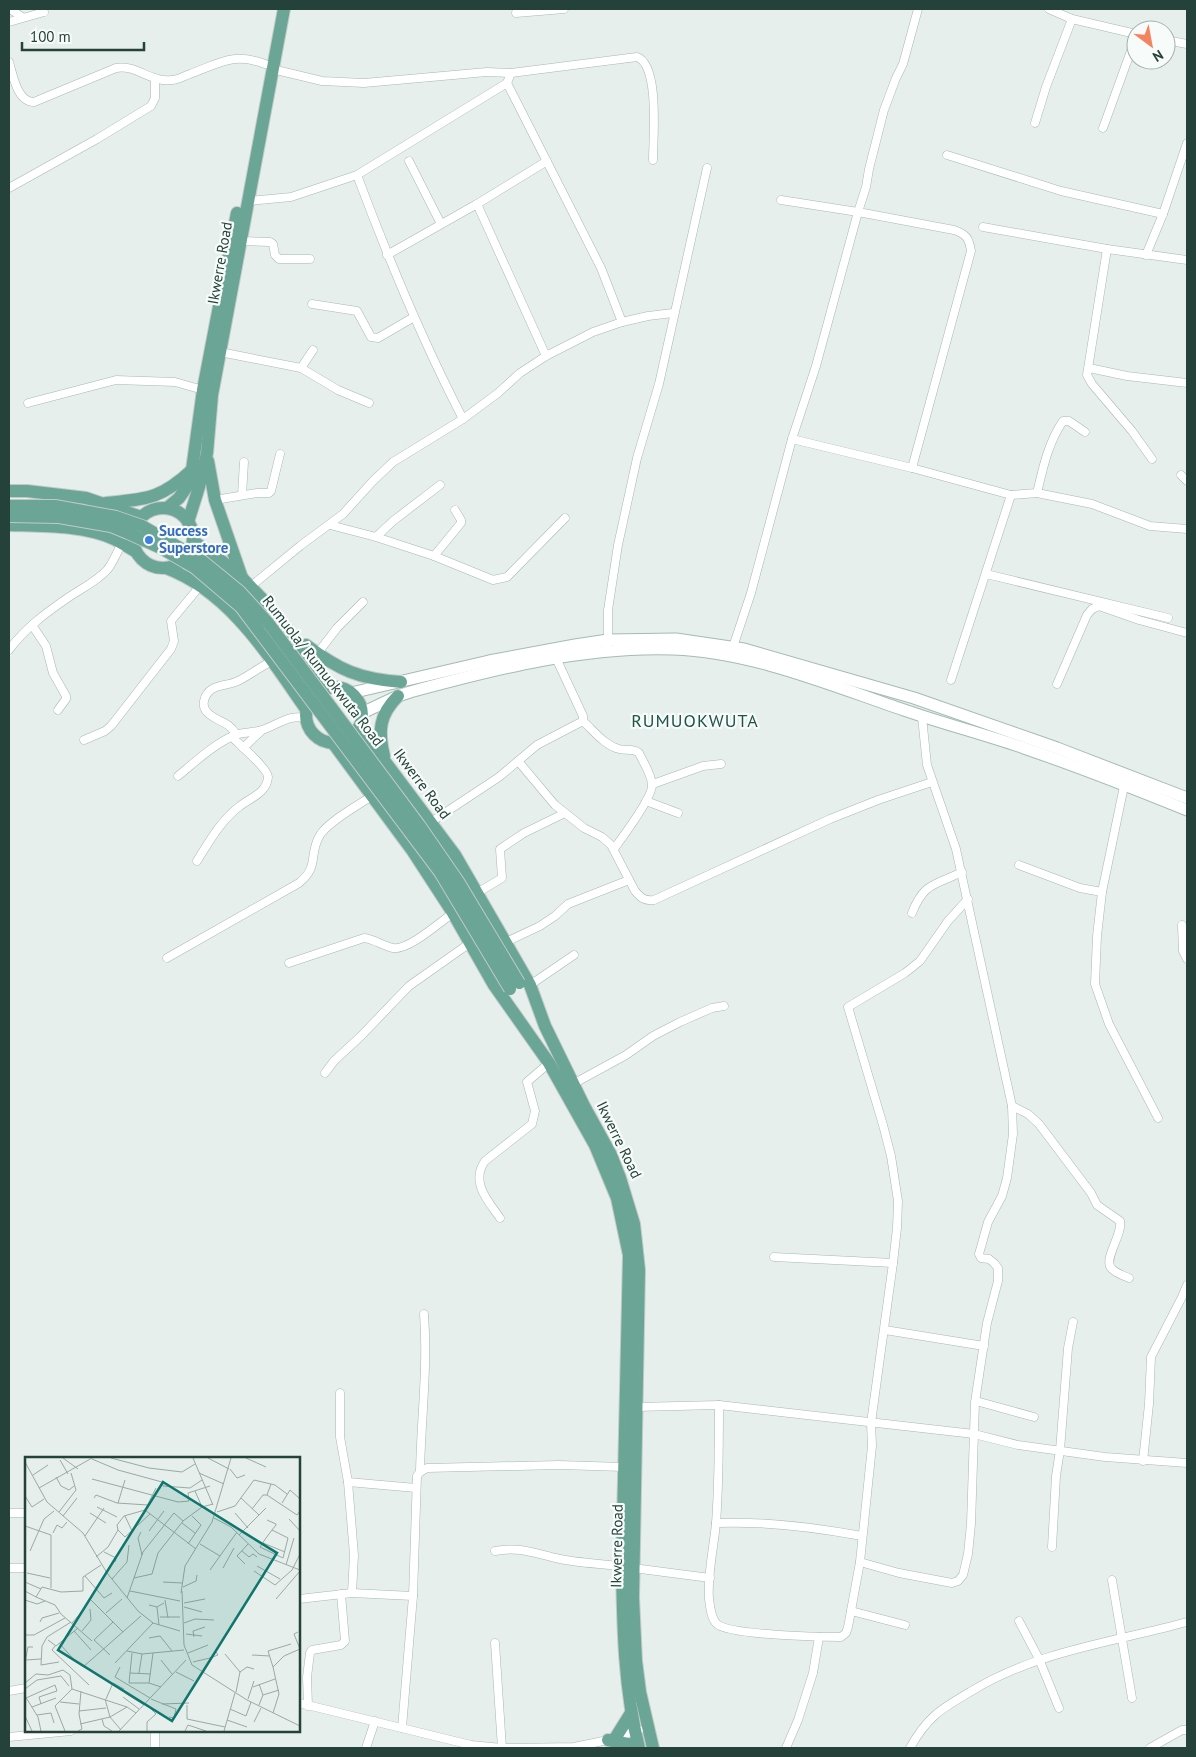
<svg xmlns="http://www.w3.org/2000/svg" width="1196" height="1757" viewBox="0 0 1196 1757" font-family="'PT Sans',sans-serif">
<style>
.lines{fill:none;stroke-linecap:round;stroke-linejoin:round}
.street-casing{stroke:#a8b8b2;stroke-width:9}
.secondary-casing{stroke:#a4bbb3;stroke-width:13}
.primary-casing{stroke:#c2cac8;stroke-width:14}
.street{stroke:#fff;stroke-width:8}
.secondary{stroke:#fff;stroke-width:11}
.primary{stroke:#6aa596;stroke-width:12}
.primary-bridge-casing{stroke:#c2cac8;stroke-width:14;stroke-linecap:butt}
.primary-bridge{stroke:#6aa596;stroke-width:12}
.shop-dot{fill:#3f7fe0;stroke:#f7fbf9;stroke-width:2}
.labels{text-anchor:middle;stroke-width:4.5;stroke-linejoin:round;paint-order:stroke}
.street-label{font-size:15px;fill:#24423a;stroke:#f7fbf9}
.shop-label{font-size:15px;font-weight:bold;fill:#366cbe;stroke:#f7fbf9;text-anchor:start}
.quarter-label{font-size:18px;letter-spacing:1px;fill:#1f5548;stroke:#f7fbf9}
.inset-road{fill:none;stroke:#98aaa4;stroke-width:1}
.view{fill:#0f766e;fill-opacity:0.15;stroke:#0f766e;stroke-width:2.5}
.inset-edge{fill:none;stroke:#24423a;stroke-width:2.5}
</style>
<rect width="100%" height="100%" fill="#e6efeb"/>
<g class="lines">
<defs>
<g id="street">
<polyline points="10,9 22,17"/>
<polyline points="1049,9 1072,19 1136,34"/>
<polyline points="516,13 564,9"/>
<polyline points="9,22 44,12"/>
<polyline points="1166,40 1187,44"/>
<path d="M9,62C13,75 17,102 34,102L116,68C136,64 151,83 172,80C178,80 184,76 190,74C220,63 233,52 265,64"/>
<path d="M272,69L322,81L364,83L487,72L511,73L637,57C660,65 653,139 653,160"/>
<polyline points="507,83 601,268 622,322"/>
<polyline points="1035,123 1046,87 1072,19"/>
<polyline points="1103,128 1136,37"/>
<polyline points="947,155 1061,191 1163,214"/>
<polyline points="409,161 441,224"/>
<path d="M357,175C388,258 422,340 463,419"/>
<polyline points="9,188 97,139 151,106 155,98 155,78"/>
<path d="M781,200L858,212L954,230C966,234 969,238 971,251L912,468"/>
<polyline points="248,201 291,197 357,175 507,83 511,73"/>
<polyline points="477,204 546,356"/>
<polyline points="983,227 1107,249 1187,260"/>
<polyline points="241,241 270,242 273,244 275,255 279,259 310,259"/>
<polyline points="1107,249 1087,375 1092,384 1132,431 1152,459"/>
<polyline points="387,255 477,204 547,161"/>
<polyline points="1146,255 1163,214 1187,143"/>
<polyline points="312,304 357,311 371,337 378,338 414,317"/>
<polyline points="220,352 301,368 338,390 369,403"/>
<polyline points="301,368 313,350"/>
<polyline points="1089,368 1127,376 1187,383"/>
<polyline points="28,403 116,380 175,382 203,390"/>
<polyline points="792,439 912,468 1011,495 1037,493 1092,504 1150,526 1187,529"/>
<polyline points="1181,475 1187,481"/>
<path d="M1037,493C1043,468 1048,443 1063,421H1069L1085,432"/>
<polyline points="242,495 244,462"/>
<polyline points="215,500 257,493 269,493 271,491 280,454"/>
<polyline points="330,525 376,537 434,556 493,580 507,577 565,518"/>
<polyline points="376,537 393,521 440,485"/>
<polyline points="434,556 461,523 461,520 455,510"/>
<polyline points="986,574 1168,618"/>
<polyline points="250,587 300,546 343,514 373,481 393,462 463,419 498,393 520,373 546,356 593,332 622,322 648,316 673,313"/>
<polyline points="32,625 46,646 53,673 66,696 66,699 58,710"/>
<polyline points="608,644 608,610 618,545 637,458 659,384 707,168"/>
<polyline points="733,647 751,593 792,439 816,366 858,212 866,187 869,169 884,110 896,78 903,64 918,9"/>
<path d="M9,650C25,628 47,612 69,597C82,588 96,582 107,570C113,563 117,552 122,543"/>
<polyline points="317,654 337,628 363,602"/>
<path d="M556,658L583,716V721C594,731 604,745 619,749C626,751 633,748 639,753C643,762 652,775 652,785C653,797 622,838 614,849"/>
<polyline points="951,680 1011,495"/>
<polyline points="1057,684 1087,615 1092,609 1099,606 1139,620 1187,633"/>
<path d="M236,734C228,720 215,722 206,711C204,708 203,705 204,701C208,683 226,687 238,681C250,675 260,667 272,661"/>
<polyline points="84,740 105,731 111,726 171,649 174,641 171,621 200,586"/>
<polyline points="243,748 261,731"/>
<path d="M518,761L555,805L584,828L602,837L611,845L635,891C641,898 644,901 654,900L830,819L878,800L932,782"/>
<path d="M178,776C195,762 214,744 235,735C243,732 253,733 262,730C278,725 288,714 306,718"/>
<polyline points="653,784 703,766 721,764"/>
<polyline points="1124,786 1102,892 1097,936 1095,984 1109,1024 1158,1118"/>
<polyline points="646,801 678,813"/>
<polyline points="431,822 499,777 537,745 583,721"/>
<path d="M197,861C209,842 221,820 240,806C250,798 267,793 268,777C268,769 239,744 232,737"/>
<polyline points="1019,865 1080,888 1102,892"/>
<polyline points="477,893 502,878 500,849 524,833 565,813"/>
<path d="M912,913C924,882 936,885 962,872"/>
<polyline points="1182,925 1183,951 1187,959"/>
<polyline points="506,942 540,926 555,916 568,904 629,880"/>
<path d="M167,958L299,883C320,866 308,855 320,835C328,822 358,805 372,796"/>
<path d="M289,963L364,938C374,939 383,946 393,948C408,951 440,922 453,913"/>
<polyline points="530,985 574,955"/>
<polyline points="325,1073 334,1061 361,1036 409,986 470,943"/>
<polyline points="573,1084 626,1055 653,1036 680,1022 712,1008 724,1006"/>
<path d="M1012,1106L1028,1114L1039,1124L1091,1193L1097,1205L1120,1221C1123,1235 1102,1260 1112,1269C1116,1273 1124,1276 1129,1278"/>
<path d="M500,1218C488,1201 470,1182 485,1161L532,1124L535,1111L527,1082L549,1063"/>
<polyline points="774,1257 893,1263"/>
<polyline points="885,1330 984,1346"/>
<polyline points="340,1393 340,1437 348,1482 354,1555 352,1593"/>
<polyline points="976,1401 1034,1417"/>
<path d="M719,1405C719,1444 719,1484 716,1523C714,1546 707,1576 709,1599C710,1606 711,1619 717,1624C729,1635 820,1637 841,1637L846,1633L848,1627L860,1562L872,1446L871,1423L893,1263L897,1228L898,1201L891,1156L883,1125L848,1007L905,973L920,961L948,921L968,899"/>
<polyline points="636,1407 719,1405 974,1434 1018,1445 1105,1457 1187,1463"/>
<polyline points="1143,1461 1149,1404 1151,1357 1182,1297 1187,1285"/>
<polyline points="420,1472 427,1468 559,1465 624,1467"/>
<polyline points="348,1482 416,1488"/>
<polyline points="9,1513 26,1513"/>
<path d="M716,1523C765,1521 813,1527 862,1536"/>
<polyline points="1052,1547 1056,1476 1060,1450 1068,1348 1073,1322"/>
<path d="M495,1551C521,1546 536,1554 560,1559C580,1563 601,1564 622,1566"/>
<polyline points="860,1562 899,1573 952,1583 958,1581 963,1575 968,1554 971,1524 975,1402 987,1323 998,1281 998,1268 994,1263 989,1259 981,1258 979,1254 988,1222 1002,1196 1007,1178 1013,1134 1012,1106 956,849 927,765 922,717"/>
<polyline points="9,1568 26,1568"/>
<polyline points="633,1568 710,1578"/>
<polyline points="1112,1580 1132,1698"/>
<polyline points="299,1599 352,1593 413,1596"/>
<polyline points="851,1611 905,1625"/>
<polyline points="1019,1621 1039,1659 1059,1708"/>
<polyline points="495,1643 502,1748"/>
<polyline points="9,1691 26,1688"/>
<polyline points="299,1703 471,1745 502,1748 574,1747 608,1740 639,1730"/>
<polyline points="308,1706 307,1677 310,1653 312,1650 341,1645 345,1641 341,1594"/>
<path d="M402,1728L413,1596L417,1476L420,1472C421,1419 428,1367 424,1314"/>
<polyline points="9,1737 71,1731"/>
<polyline points="155,1748 155,1731"/>
<polyline points="366,1748 375,1721"/>
<polyline points="786,1748 798,1720 813,1673 819,1637"/>
<path d="M910,1748C927,1717 941,1709 970,1692C1036,1651 1114,1642 1187,1622"/>
<polyline points="1150,1748 1182,1730 1187,1730"/>
</g>
<g id="secondary">
<polyline points="351,693 489,661 575,645 608,640 676,639 744,649 914,698 1057,748 1187,798"/>
<path d="M362,713L398,696L410,692C495,669 584,646 673,649C753,652 830,685 904,710C944,724 984,734 1024,748C1079,767 1133,788 1187,810"/>
</g>
<g id="primary">
<polyline points="208,461 215,500 242,578"/>
<polyline points="9,491 27,491 86,498 141,517"/>
<path d="M106,503C147,499 161,499 192,470"/>
<circle cx="163" cy="538" r="30"/>
<polyline points="167,508 179,498 188,485 192,470 203,390 237,213"/>
<polyline points="188,522 199,487 207,453 212,395 284,9"/>
<path d="M9,525C42,526 84,525 114,539C122,543 128,547 135,551"/>
<polyline points="193,541 223,562 242,578 269,606 317,667 329,688"/>
<path d="M166,568C230,592 268,655 306,709"/>
<path d="M306,645C339,670 359,679 401,682"/>
<circle cx="334" cy="715" r="28"/>
<polyline points="359,727 455,855 530,985 545,1026 584,1106 611,1155 620,1178 634,1224 639,1270 633,1598 636,1661 640,1692 653,1748"/>
<path d="M333,743L412,850L453,913L494,985L549,1063L595,1145L617,1198L629,1255L622,1566C623,1626 624,1689 639,1748"/>
<path d="M384,756C378,731 379,715 398,696"/>
<polyline points="616,1737 631,1713"/>
<polyline points="608,1740 638,1746"/>
</g>
</defs>
<use href="#street" class="street-casing"/>
<use href="#secondary" class="secondary-casing"/>
<use href="#primary" class="primary-casing"/>
<use href="#street" class="street"/>
<use href="#secondary" class="secondary"/>
<use href="#primary" class="primary"/>
<defs>
<g id="primary-bridge">
<polyline points="9,506 55,506 116,517 142,526 202,561 240,592 269,624 419,825 459,883 519,983"/>
<polyline points="9,516 59,517 111,526 128,533 161,548 194,567 241,607 440,872 510,989"/>
</g>
</defs>
<use href="#primary-bridge" class="primary-bridge-casing"/>
<use href="#primary-bridge" class="primary-bridge"/>
</g>
<circle class="shop-dot" cx="149" cy="540" r="5"/>
<g class="labels">
<g class="street-label">
<text transform="translate(220 263) rotate(-80)" y="5">Ikwerre Road</text>
<text transform="translate(323 671) rotate(52)" y="5">Rumuola/ Rumuokwuta Road</text>
<text transform="translate(422 784) rotate(53)" y="5">Ikwerre Road</text>
<text transform="translate(619 1140) rotate(64)" y="5">Ikwerre Road</text>
<text transform="translate(617 1546) rotate(-89)" y="5">Ikwerre Road</text>
</g>
<g class="shop-label">
<text x="159" y="536">Success<tspan x="159" dy="17">Superstore</tspan></text>
</g>
<g class="quarter-label">
<text x="695" y="727">RUMUOKWUTA</text>
</g>
</g>
<g transform="translate(25 1457)">
<rect width="275" height="275" fill="#e6efeb"/>
<path class="inset-road" d="M38,1L53,12M86,1L124,11L157,15L170,7M168,1L188,48M183,1L204,12M221,1L241,10M67,2L93,13L137,25L138,29L165,31L177,23M35,3L43,17M0,5L22,45L58,76L82,116L113,154L128,166L155,174M205,12L212,21L220,18M174,16L199,27M8,18L23,8M31,20L36,29L44,33L49,29M67,22L153,45L164,44L163,36L185,29M14,31L67,1M170,34L177,50M242,38L272,58L275,54M0,39L7,50L19,42M69,41L71,38L92,46L123,48M216,41L234,58M93,46L100,23M257,46L265,33L274,41M72,50L92,60M227,52L238,38H242L246,27M120,53L131,31M34,55L51,33L46,16M192,55L210,49L229,23L250,28L262,37M65,56L81,66M210,56L223,71M38,59L52,41M100,59L107,74M189,61L206,70L234,97L275,113M264,62L275,74M242,63L251,67V68L247,73L241,81L235,90L258,101L263,81L247,73M157,66L170,76M0,69L26,78V131M93,73L100,80L125,57M124,74L139,54M116,75L113,81L117,98M28,76L32,68L37,71L42,65M214,78L241,51M60,79L79,51M238,86L260,95M163,87L176,68L167,59M175,87L195,99M5,94L19,62L29,54M217,94L224,100L228,97L232,100M79,95L91,101L90,105M71,100L83,90L93,73L92,68L99,59L120,53L171,92M220,107L212,99L223,87M261,108L269,81M232,109L255,122M198,111L209,91M185,113L212,75M229,114L250,128L267,113L275,97M2,116L25,121M60,119L79,141L87,136M109,121L127,117L133,96L158,64L177,50L188,47M87,122L102,105L104,88M0,125L16,132M138,125L157,126M158,130L171,124L172,118M0,134L11,140L17,130L36,135L58,134V120L76,108M105,134L155,144M157,134L159,188L167,208L222,243L275,269M156,136L160,109L187,65L206,1M11,140L30,148L36,157L67,184M102,141L118,95L149,56L158,64M251,142L275,114M0,143L12,147L20,144M66,143L98,175M140,143L143,161M159,146L180,142M124,148L132,150L139,146M132,150L134,168M159,150L177,155M81,156L97,142M135,160H155M15,165L17,161L34,156M47,166L60,151M159,166L170,162L189,163M49,174L66,193M57,174L66,163L65,152M161,177L177,179M0,178H9L40,161M169,180L168,174L180,170M124,181L135,179L147,194M23,183L31,189L53,171M34,186L52,206M30,189L27,193L64,228M102,194L117,197L159,193M163,196L183,188M200,197L215,215M85,198L69,183L88,165M227,198L245,199M1,203L16,202M136,203L147,217M0,205L3,190H8M34,205L16,208L17,189L22,180L46,165M168,205L185,201L193,198L191,195M90,206L128,166M58,210L116,159M95,210L90,220L125,241M248,210L243,194L266,187M151,215L169,224M105,216L126,217M114,216L117,197M0,226L11,217L23,218L38,213L45,218L47,232L102,250L111,256M104,226H124L136,230M104,226L107,196M124,226L128,196M228,230L250,222M0,232L12,223L36,219L44,229M211,235L215,215L222,210L229,212M100,236L119,248M238,238L254,233M0,239L13,260L16,274M98,240L114,252M1,241L30,228L32,234L14,240L16,247M80,242L85,260L96,273M81,242L88,226L99,232M126,242L151,252L149,261L144,260M223,242L229,224M35,245L54,247M121,247L131,257L122,265V274M137,247L164,246M162,248V262L200,270M234,248L238,238L234,227M7,250L31,241M205,252L221,259L226,245M54,254L81,251M248,256L254,237L248,210L259,199L275,192L269,177L273,175M12,258L26,256L29,266M0,259L7,274M77,262L79,269L87,274M202,263L222,270M229,265L236,251M55,267L85,260L102,250M40,274L30,249L47,232M53,274L57,272L54,257L56,234M94,274L161,203M160,274L163,268L181,274M199,274L210,236"/>
<path class="view" d="M138,25L252,96L147,264L33,193Z"/>
<rect width="275" height="275" class="inset-edge"/>
</g>
<rect width="1196" height="1757" fill="none" stroke="#24423a" stroke-width="20"/>
<g transform="translate(1151 45) rotate(148)"><circle r="24" fill="#f7fbf9" stroke="#a3b1ad"/>
<path d="M0-4L9 19L0 12L-9 19Z" fill="#f4845f"/>
<text y="-8" font-size="14" font-weight="bold" text-anchor="middle" fill="#24423a">N</text>
</g>
<path d="M22 42v8h122v-8" fill="none" stroke="#24423a" stroke-width="2.5"/>
<text x="30" y="42" font-size="15" fill="#24423a" stroke="#f7fbf9" stroke-width="4" paint-order="stroke">100 m</text>
</svg>
